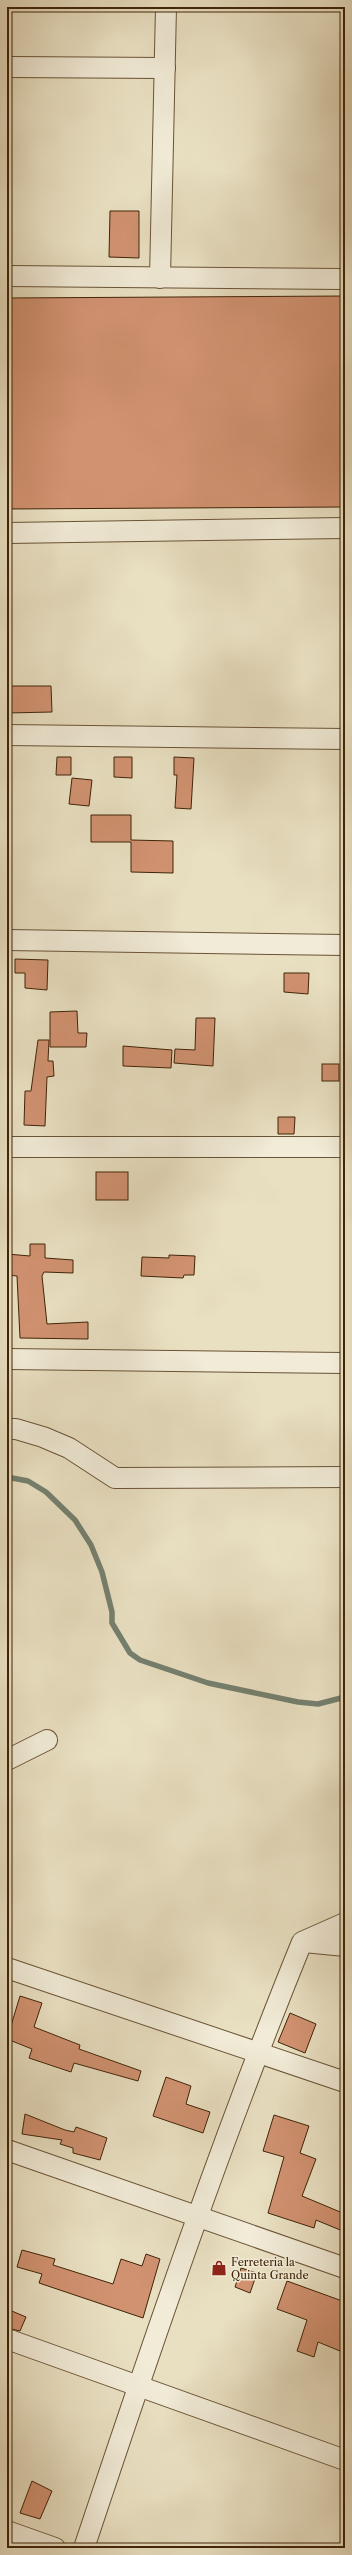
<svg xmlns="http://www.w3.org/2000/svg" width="352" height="2555" viewBox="0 0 352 2555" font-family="'Libre Caslon Text',serif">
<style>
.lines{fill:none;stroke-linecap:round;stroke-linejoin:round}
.stream{stroke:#74806f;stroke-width:5.5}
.building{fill:#d19271;stroke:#402407}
.minor-casing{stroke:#6a5336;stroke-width:22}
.minor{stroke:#f1ebd7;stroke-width:20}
.labels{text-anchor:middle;stroke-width:3;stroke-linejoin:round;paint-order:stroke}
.poi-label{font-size:11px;fill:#402407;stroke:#f1ebd7;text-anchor:start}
</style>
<rect width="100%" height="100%" fill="#e9e0c2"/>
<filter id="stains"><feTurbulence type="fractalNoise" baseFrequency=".005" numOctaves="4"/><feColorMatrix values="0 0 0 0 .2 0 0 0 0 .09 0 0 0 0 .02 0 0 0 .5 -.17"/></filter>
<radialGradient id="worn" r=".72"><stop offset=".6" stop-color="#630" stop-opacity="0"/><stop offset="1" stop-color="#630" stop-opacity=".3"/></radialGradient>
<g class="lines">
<polyline class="stream" points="7,1477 28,1481 46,1492 75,1520 91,1545 102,1572 112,1612 112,1623 130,1653 140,1660 208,1683 298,1702 318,1704 345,1697"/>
</g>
<g class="building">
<polygon points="110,211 139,211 139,258 109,257"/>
<polygon points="345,296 345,507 7,509 7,298"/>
<polygon points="7,686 51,686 52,712 7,713"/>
<polygon points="57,757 71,757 71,775 56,775"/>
<polygon points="114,757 132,757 132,778 114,777"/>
<polygon points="174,757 194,758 191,809 175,808 177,775 174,775"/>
<polygon points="72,778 92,780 89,806 69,804"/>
<polygon points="91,815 131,815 131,840 173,841 173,873 131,872 131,842 91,842"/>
<polygon points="15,959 48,960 47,990 25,988 25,973 15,973"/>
<polygon points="284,973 309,973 308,994 284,992"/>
<polygon points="77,1011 78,1033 87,1033 86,1047 50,1047 50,1012"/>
<polygon points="196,1018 215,1018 213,1066 174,1063 175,1049 195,1050"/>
<polygon points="38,1040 49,1040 48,1061 53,1061 54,1076 47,1077 45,1126 24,1125 25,1091 31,1091"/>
<polygon points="123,1046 172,1050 171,1068 123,1066"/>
<rect x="322" y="1064" width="17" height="17"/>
<polygon points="278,1117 295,1117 294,1134 278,1134"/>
<rect x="96" y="1172" width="32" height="28"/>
<polygon points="30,1244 45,1244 45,1258 73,1260 73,1273 44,1272 42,1276 47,1324 88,1322 88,1339 20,1338 17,1276 7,1275 7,1254 30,1256"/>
<polygon points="169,1255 195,1256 194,1275 184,1275 183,1278 141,1276 142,1257 169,1258"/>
<polygon points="20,1996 42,2003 34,2027 80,2045 79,2049 141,2071 138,2081 74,2063 71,2072 29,2058 32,2049 7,2039"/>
<polygon points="290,2013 316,2024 305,2053 278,2042"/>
<polygon points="166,2077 191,2086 186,2104 210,2112 203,2133 153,2116"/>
<polygon points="25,2114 65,2130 74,2132 76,2127 107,2138 100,2160 73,2153 73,2148 60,2144 62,2140 22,2134"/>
<polygon points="274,2115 309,2126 300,2153 316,2159 302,2196 345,2214 345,2232 316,2220 314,2228 268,2213 284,2157 263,2151"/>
<polygon points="22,2250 55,2259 53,2265 113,2284 121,2259 142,2266 146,2254 160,2259 143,2318 39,2283 42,2274 17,2267"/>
<polygon points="241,2268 257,2273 250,2293 235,2287"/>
<polygon points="287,2281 345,2302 345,2341 340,2351 318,2342 314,2357 297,2351 307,2320 277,2309"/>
<polygon points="7,2309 26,2317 20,2331 7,2328"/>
<polygon points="32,2481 52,2491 40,2519 20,2513"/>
</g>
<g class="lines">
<defs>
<g id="minor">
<polyline points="7,67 165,68"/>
<polyline points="7,276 345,279"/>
<polyline points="160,278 166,7"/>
<polyline points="7,533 345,528"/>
<polyline points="7,735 345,739"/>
<polyline points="7,940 345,945"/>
<polyline points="7,1147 345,1147"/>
<polyline points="7,1359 345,1363"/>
<polyline points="7,1429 16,1429 43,1437 69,1448 115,1478 345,1477"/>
<polyline points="7,1760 47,1740"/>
<polyline points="304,1942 345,1946"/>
<polyline points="7,1968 345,2082"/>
<polyline points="7,2150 345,2268"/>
<polyline points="7,2339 345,2460"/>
<polyline points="7,2531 55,2548"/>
<path d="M84,2548C152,2344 221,2141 302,1942L345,1923"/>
</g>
</defs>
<use href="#minor" class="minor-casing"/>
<use href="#minor" class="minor"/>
</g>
<defs>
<symbol id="shop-bare" viewBox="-9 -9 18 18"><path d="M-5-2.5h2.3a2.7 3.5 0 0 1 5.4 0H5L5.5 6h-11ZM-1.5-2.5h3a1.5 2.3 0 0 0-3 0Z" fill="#8f2418" stroke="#f1ebd7" stroke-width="2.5" paint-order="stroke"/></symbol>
</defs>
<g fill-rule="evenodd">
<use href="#shop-bare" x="208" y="2257" width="22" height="22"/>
</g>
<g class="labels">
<g class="poi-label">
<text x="231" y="2266">Ferreteria la<tspan x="231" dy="13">Quinta Grande</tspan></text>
</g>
</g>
<rect width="352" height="2555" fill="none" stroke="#e9e0c2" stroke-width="24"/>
<rect x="8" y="8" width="336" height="2539" fill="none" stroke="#402407" stroke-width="2"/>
<rect x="12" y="12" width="328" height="2531" fill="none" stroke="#402407"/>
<rect width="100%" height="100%" filter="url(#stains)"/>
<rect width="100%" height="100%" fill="url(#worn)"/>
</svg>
